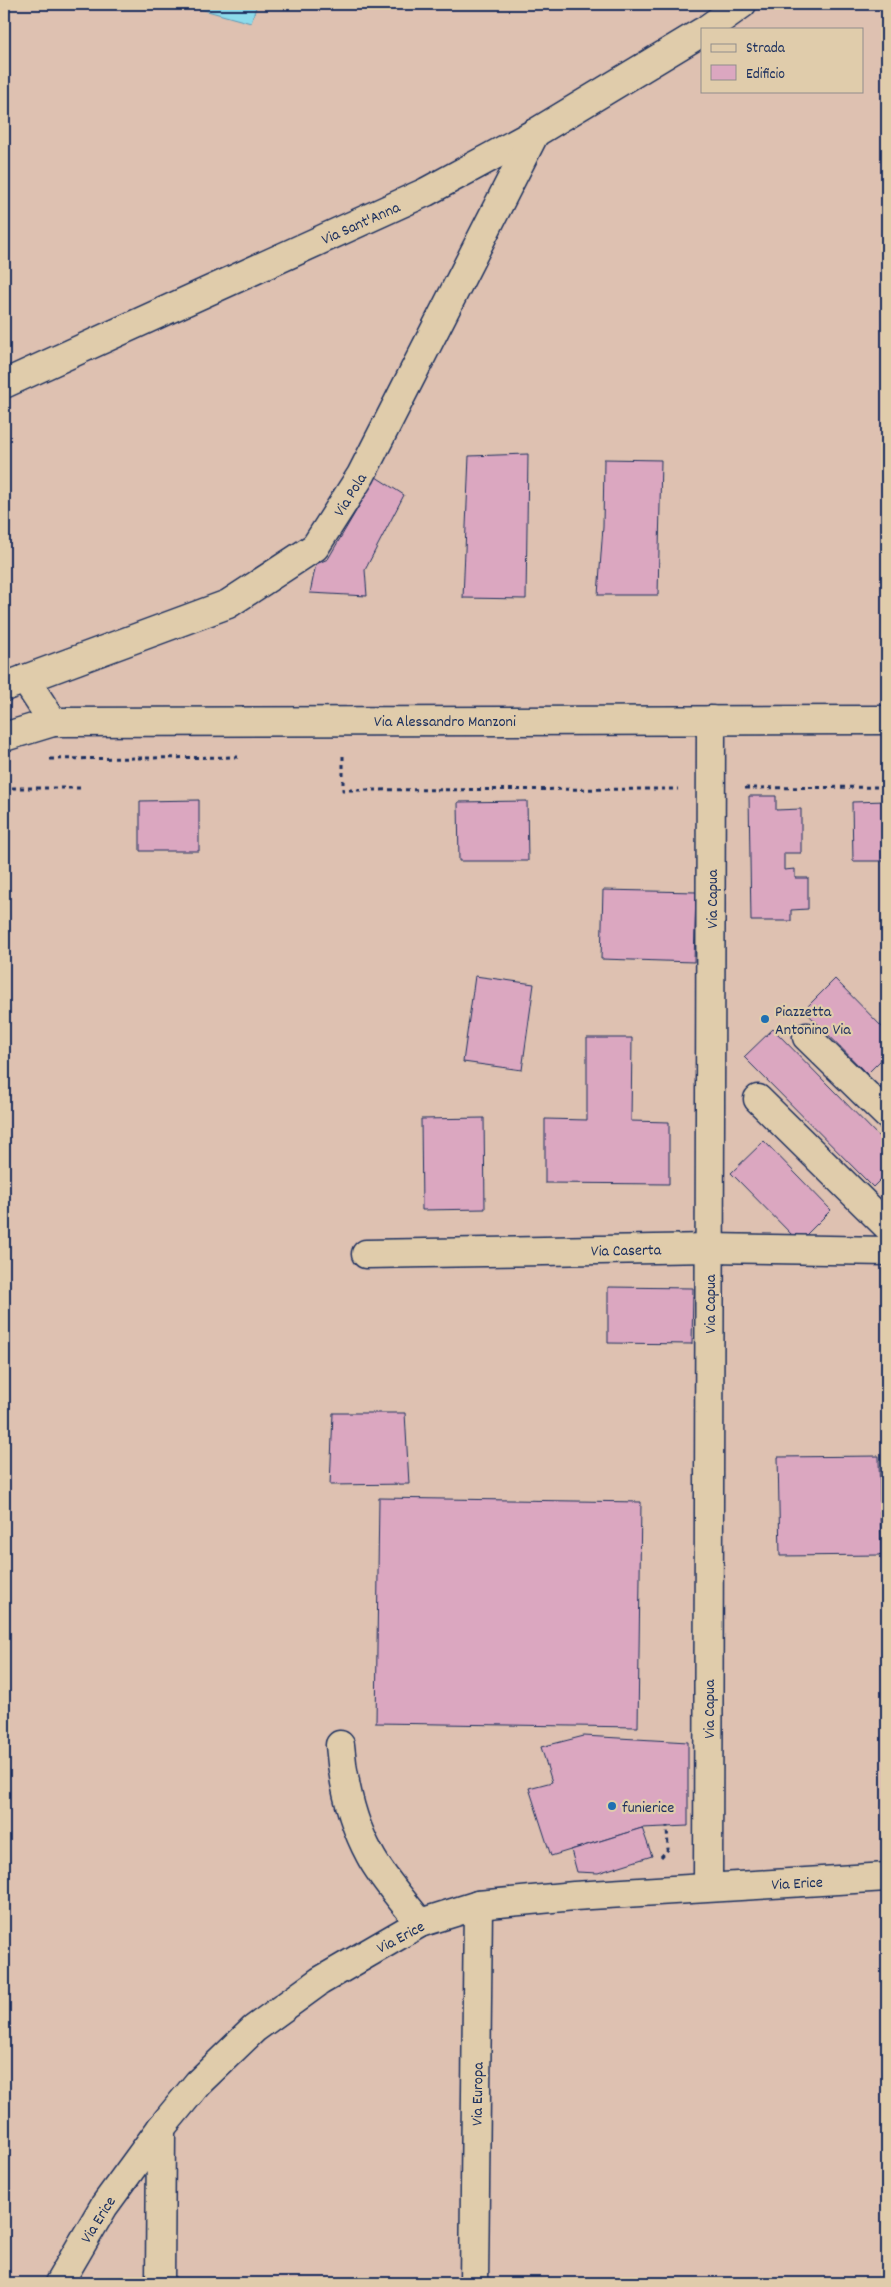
<svg xmlns="http://www.w3.org/2000/svg" width="891" height="2287" viewBox="0 0 891 2287" font-family="Dekko,sans-serif">
<style>
.water{fill:#8cdbeb;stroke:#5f96b3}
.building{fill:#dba7c0;stroke:#1b2f5e}
.lines{fill:none;stroke-linecap:round;stroke-linejoin:round}
.minor-casing{stroke:#1b2f5e;stroke-width:31}
.major-casing{stroke:#1b2f5e;stroke-width:31}
.path{stroke:#1b2f5e;stroke-width:3;stroke-dasharray:4 4;stroke-linecap:butt}
.minor{stroke:#e0ccab;stroke-width:28}
.major{stroke:#e0ccab;stroke-width:28}
.poi-dot{fill:#1f6fb2;stroke:#e0ccab;stroke-width:2}
.labels{text-anchor:middle;stroke-width:4.5;stroke-linejoin:round;paint-order:stroke}
.street-label{font-size:16px;fill:#1b2f5e;stroke:#e0ccab}
.poi-label{font-size:16px;fill:#1b2f5e;stroke:#e0ccab;text-anchor:start}
</style>
<rect width="100%" height="100%" fill="#dec1b1"/>
<filter id="ink" filterUnits="userSpaceOnUse"><feTurbulence type="fractalNoise" baseFrequency=".02" numOctaves="2"/><feDisplacementMap in="SourceGraphic" scale="10" xChannelSelector="R" yChannelSelector="G"/><feConvolveMatrix kernelMatrix="1 2 1 2 8 2 1 2 1" color-interpolation-filters="sRGB"/></filter>
<g filter="url(#ink)">
<polygon class="water" points="201,4 257,4 251,23 200,9"/>
<g class="building">
<polygon points="528,454 526,599 463,598 469,456"/>
<polygon points="604,459 661,460 658,595 598,595 603,527"/>
<polygon points="376,477 404,495 365,570 367,596 310,593 316,564 328,559"/>
<polygon points="749,796 776,796 776,810 801,809 801,853 784,853 784,870 795,869 795,878 808,878 808,909 791,910 791,921 751,921"/>
<polygon points="199,800 199,851 140,851 140,801"/>
<polygon points="527,801 528,861 459,861 458,802"/>
<polygon points="887,801 887,861 853,861 852,802"/>
<polygon points="603,890 696,892 694,962 601,959"/>
<polygon points="475,976 534,984 522,1070 463,1062"/>
<polygon points="835,979 887,1032 887,1054 867,1074 804,1010"/>
<polygon points="773,1029 887,1145 887,1173 873,1187 744,1057"/>
<polygon points="587,1038 632,1038 631,1121 669,1122 669,1184 545,1183 545,1119 587,1120"/>
<polygon points="484,1118 485,1209 422,1210 421,1119"/>
<polygon points="764,1141 831,1210 799,1242 731,1173"/>
<polygon points="608,1287 693,1288 692,1344 608,1343"/>
<polygon points="333,1413 405,1413 409,1484 330,1485"/>
<polygon points="879,1456 881,1555 780,1556 778,1457"/>
<polygon points="379,1498 641,1502 638,1727 376,1723"/>
<polygon points="584,1736 688,1742 688,1826 642,1828 551,1856 529,1788 552,1782 541,1747"/>
<polygon points="642,1828 652,1856 598,1873 577,1872 571,1850"/>
</g>
<g class="lines">
<defs>
<g id="minor">
<polyline points="707,29 742,4"/>
<polyline points="4,384 426,192 535,133 702,32"/>
<polyline points="25,679 53,722 887,720"/>
<polyline points="4,687 228,604 315,547 361,475 535,133"/>
<polyline points="4,737 53,722"/>
<polyline points="807,1037 887,1115"/>
<polyline points="758,1099 887,1226"/>
<polyline points="366,1254 710,1248 887,1251"/>
<path d="M340,1745C343,1782 352,1822 370,1855C382,1878 404,1902 420,1923"/>
<polyline points="708,1887 711,720"/>
<polyline points="160,2283 161,2128"/>
<polyline points="474,2283 478,1905"/>
</g>
<polyline id="major" points="59,2283 104,2206 161,2128 198,2083 254,2029 320,1981 420,1923 478,1905 574,1896 887,1877"/>
</defs>
<use href="#minor" class="minor-casing"/>
<use href="#major" class="major-casing"/>
<g class="path">
<polyline points="343,756 343,790 678,789"/>
<polyline points="50,759 239,757"/>
<polyline points="4,788 82,788"/>
<polyline points="745,788 887,787"/>
<polyline points="661,1857 668,1849 667,1826"/>
</g>
<use href="#minor" class="minor"/>
<use href="#major" class="major"/>
</g>
</g>
<g class="poi-dot">
<circle cx="765" cy="1019" r="5"/>
<circle cx="612" cy="1806" r="5"/>
</g>
<g class="labels">
<g class="street-label">
<text transform="translate(360 222) rotate(-24)" y="6">Via Sant'Anna</text>
<text transform="translate(349 494) rotate(-58)" y="6">Via Pola</text>
<text x="445" y="726">Via Alessandro Manzoni</text>
<text transform="translate(711 899) rotate(-90)" y="6">Via Capua</text>
<text transform="translate(626 1249) rotate(-1)" y="6">Via Caserta</text>
<text transform="translate(709 1304) rotate(-90)" y="6">Via Capua</text>
<text transform="translate(708 1709) rotate(-90)" y="6">Via Capua</text>
<text transform="translate(797 1882) rotate(-3)" y="6">Via Erice</text>
<text transform="translate(400 1936) rotate(-28)" y="6">Via Erice</text>
<text transform="translate(476 2094) rotate(-89)" y="6">Via Europa</text>
<text transform="translate(97 2219) rotate(-58)" y="6">Via Erice</text>
</g>
<g class="poi-label">
<text x="775" y="1016">Piazzetta<tspan x="775" dy="18">Antonino Via</tspan></text>
<text x="622" y="1812">funierice</text>
</g>
</g>
<rect width="891" height="2287" fill="none" stroke="#e0ccab" stroke-width="20"/>
<rect x="10" y="10" width="871" height="2267" fill="none" stroke="#1b2f5e" stroke-width="2" filter="url(#ink)"/>
<rect x="701" y="28" width="162" height="65" fill="#e0ccab" stroke="#918d8c"/>
<rect x="711" y="44" width="25" height="8" fill="#e0ccab" stroke="#918d8c"/>
<text x="746" y="52" font-size="15" fill="#1b2f5e">Strada</text>
<rect x="711" y="65" width="25" height="15" fill="#dba7c0" stroke="#918d8c"/>
<text x="746" y="78" font-size="15" fill="#1b2f5e">Edificio</text>
</svg>
